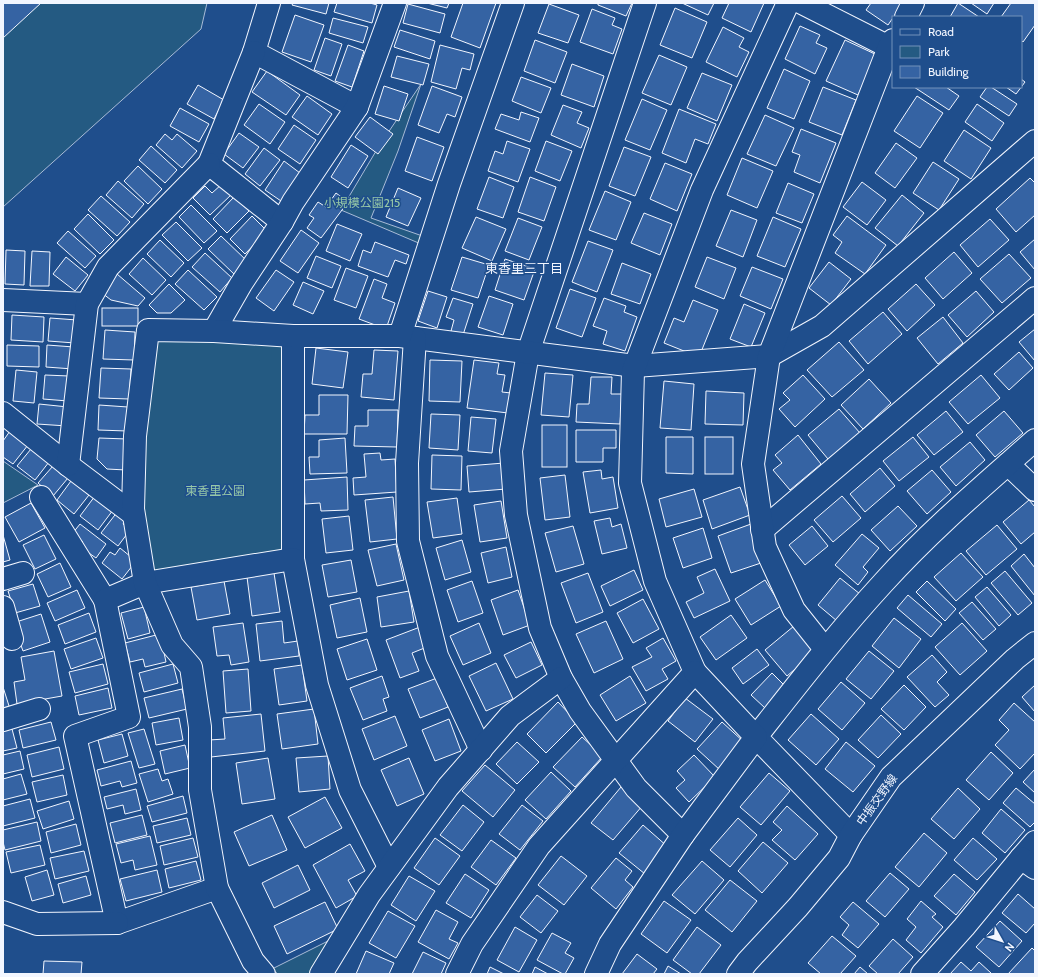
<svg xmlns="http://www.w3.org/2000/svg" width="1038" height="977" viewBox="0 0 1038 977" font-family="Cabin,'Noto Sans JP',sans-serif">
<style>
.green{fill:#245a82;stroke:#a8bbd7}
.building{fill:#3563a3;stroke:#f2f6ff}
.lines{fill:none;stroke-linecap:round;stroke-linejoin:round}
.minor-casing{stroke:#f2f6ff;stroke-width:24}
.minor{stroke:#1f4e8c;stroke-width:22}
.labels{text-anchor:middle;stroke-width:3;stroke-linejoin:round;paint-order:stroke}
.park-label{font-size:12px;fill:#97c8a6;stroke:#1f4e8c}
.street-label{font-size:12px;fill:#f2f6ff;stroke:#1f4e8c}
.neighbourhood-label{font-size:13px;fill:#f2f6ff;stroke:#1f4e8c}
</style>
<rect width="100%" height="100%" fill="#1f4e8c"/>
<g class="green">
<polygon points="3,3 207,3 201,29 3,207"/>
<polygon points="421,84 398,151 371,218 431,239 428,247 341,210 379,146"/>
<polygon points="148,330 293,336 293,559 145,583 133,514"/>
<polygon points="3,461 38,485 3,503"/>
<polygon points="332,939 309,974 278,974 272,969"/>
</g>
<g class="building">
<polygon points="3,3 41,3 3,38"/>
<polygon points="293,3 329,3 326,14 292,5"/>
<polygon points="337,3 370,3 377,5 372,23 334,12"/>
<polygon points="427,3 449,3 447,8"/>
<polygon points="463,3 496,3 480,48 451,37"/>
<polygon points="598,3 632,3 626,16 598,5"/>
<polygon points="682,3 714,3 708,15"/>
<polygon points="729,3 764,3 751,32 722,18"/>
<polygon points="871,3 903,3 888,25 866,10"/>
<polygon points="958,3 979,17 950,17"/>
<polygon points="971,3 994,3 987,14"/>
<polygon points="1011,3 1035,3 1035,25 1023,42 1021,40 1021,17 1001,17"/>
<polygon points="408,4 445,14 440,33 403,23"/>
<polygon points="549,4 579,15 568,43 538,33"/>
<polygon points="675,8 707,22 692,58 660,45"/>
<polygon points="592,9 615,18 612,25 622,29 613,54 580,42"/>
<polygon points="295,15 324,25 311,62 282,52"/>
<polygon points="333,18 368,27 363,43 329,33"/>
<polygon points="800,26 820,35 816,43 827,48 815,74 785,59"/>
<polygon points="723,27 744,38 739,47 749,52 737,77 706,62"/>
<polygon points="400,30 435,41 430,59 394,47"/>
<polygon points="325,38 342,44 331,76 314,70"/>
<polygon points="535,40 567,52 555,83 524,71"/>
<polygon points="845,40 877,55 858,95 826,81"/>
<polygon points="348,45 364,51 352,87 335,81"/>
<polygon points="440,45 474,54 470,70 462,68 456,89 431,82"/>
<polygon points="659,55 687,67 671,105 642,93"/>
<polygon points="397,56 429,64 423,85 391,77"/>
<polygon points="572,64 604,76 594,107 561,95"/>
<polygon points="784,69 810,81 794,119 767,108"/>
<polygon points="267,71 300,95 286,115 252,92"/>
<polygon points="702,73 732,85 717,121 687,108"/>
<polygon points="521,77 551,88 541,113 512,101"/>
<polygon points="1021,79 1025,82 1016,94 1006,87 1021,87"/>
<polygon points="198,85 224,100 214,119 187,104"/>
<polygon points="384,86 408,94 399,121 375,114"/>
<polygon points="432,86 462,97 455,117 447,114 439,133 418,125"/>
<polygon points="823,87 856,100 842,135 809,122"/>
<polygon points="914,87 946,87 959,96 949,110"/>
<polygon points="987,87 991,87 1017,104 1009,116 980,97"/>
<polygon points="307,96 332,114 318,135 292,117"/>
<polygon points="917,96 943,113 920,148 894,131"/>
<polygon points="642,99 667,110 650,150 625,140"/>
<polygon points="259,104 285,122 270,144 244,125"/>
<polygon points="977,104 1004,123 992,141 965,122"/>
<polygon points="563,105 582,112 577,123 589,128 581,148 551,135"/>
<polygon points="180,108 209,124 199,142 170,126"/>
<polygon points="679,109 716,124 708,144 695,139 686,163 662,153"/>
<polygon points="521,112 539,118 530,142 495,129 501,114 519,120"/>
<polygon points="765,115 794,128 776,166 747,154"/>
<polygon points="370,117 393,134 378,154 355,137"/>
<polygon points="294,125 316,140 300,164 278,149"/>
<polygon points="801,129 836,143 820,183 794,172 800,155 792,152"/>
<polygon points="964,130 991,148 971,179 944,161"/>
<polygon points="239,133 259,147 243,168 224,154"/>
<polygon points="165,134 172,140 177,134 197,151 182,168 156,145"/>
<polygon points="417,137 444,147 432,181 405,171"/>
<polygon points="507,141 530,149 518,182 488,171 495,151 503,154"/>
<polygon points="546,141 572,151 560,181 535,171"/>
<polygon points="896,143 917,158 895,188 875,173"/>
<polygon points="351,145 368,156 348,188 331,177"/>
<polygon points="151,146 177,170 165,183 139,160"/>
<polygon points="624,147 651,157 635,196 609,186"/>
<polygon points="264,148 280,160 260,186 245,174"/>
<polygon points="742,158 773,171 757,208 727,195"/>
<polygon points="284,161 300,173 281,201 265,190"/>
<polygon points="933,162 959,179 939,210 913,193"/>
<polygon points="665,163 692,174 677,211 650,199"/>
<polygon points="138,166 162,189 148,204 124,181"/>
<polygon points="489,177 514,187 503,218 477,209"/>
<polygon points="530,177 556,187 544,221 518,212"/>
<polygon points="1030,178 1035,183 1035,215 1016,232 996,209"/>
<polygon points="118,181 144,204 132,218 106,195"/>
<polygon points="862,182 886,200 867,225 843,207"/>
<polygon points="788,183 814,194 802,223 776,213"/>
<polygon points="222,184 232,194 210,215 193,198 205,186 212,193"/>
<polygon points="398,188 421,198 408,226 386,217"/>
<polygon points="605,191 631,202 616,240 589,230"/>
<polygon points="336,193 348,202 321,238 307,228 314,218 309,215 318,202 326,207"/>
<polygon points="902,195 924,213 898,246 875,228"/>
<polygon points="101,196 130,222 117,236 88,210"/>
<polygon points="234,197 249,211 227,233 213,219"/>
<polygon points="191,205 217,231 204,243 179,217"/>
<polygon points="731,210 757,220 743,257 716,246"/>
<polygon points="644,213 672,224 660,255 631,243"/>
<polygon points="88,214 114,240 100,254 74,229"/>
<polygon points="252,216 267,231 245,254 230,239"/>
<polygon points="847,216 886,245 865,274 835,253 842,242 833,235"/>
<polygon points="476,217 506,229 492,261 462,248"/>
<polygon points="773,217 801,229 785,267 757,256"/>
<polygon points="518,218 542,227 529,260 505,251"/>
<polygon points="990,219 1009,240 978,267 960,245"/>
<polygon points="176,222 202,248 188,261 162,235"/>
<polygon points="337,224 362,234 350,261 326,251"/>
<polygon points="301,230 319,243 298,273 280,261"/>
<polygon points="68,231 96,256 85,268 57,243"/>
<polygon points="221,236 247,261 235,275 208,249"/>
<polygon points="1035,239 1035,270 1020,252"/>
<polygon points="160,240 184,263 171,277 147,254"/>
<polygon points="588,241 613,250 597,292 572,282"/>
<polygon points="375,242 409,255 406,264 395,260 388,277 358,266 363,250 371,253"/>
<polygon points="6,250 25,251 24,285 5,284"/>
<polygon points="32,251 50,252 49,286 30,286"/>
<polygon points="954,252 972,273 943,299 925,278"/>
<polygon points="205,253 232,278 220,292 192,267"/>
<polygon points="1009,254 1031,278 1002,303 980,279"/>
<polygon points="316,256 341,266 332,288 307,278"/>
<polygon points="66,257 88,275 75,291 53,274"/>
<polygon points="462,257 489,265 478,298 451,290"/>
<polygon points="707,257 736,268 724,299 695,287"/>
<polygon points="143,258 166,280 152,295 129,274"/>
<polygon points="505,259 535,269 524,300 495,290"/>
<polygon points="829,262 851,279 831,305 809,288"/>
<polygon points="622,263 651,274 640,304 611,294"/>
<polygon points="752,267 783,279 771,309 740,296"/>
<polygon points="346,268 368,276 356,308 334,300"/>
<polygon points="188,270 217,297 204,310 175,284"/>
<polygon points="276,270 294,282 274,311 256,298"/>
<polygon points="117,274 145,298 138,306 111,300 102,293"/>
<polygon points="374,279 387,284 382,298 395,303 386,329 359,319"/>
<polygon points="303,282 324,291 313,314 293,305"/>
<polygon points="169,284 185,300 171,313 157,313 149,305"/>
<polygon points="916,284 935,305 907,331 888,309"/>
<polygon points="570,289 596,298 582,337 556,328"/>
<polygon points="428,291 447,297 437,328 418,321"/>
<polygon points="976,291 994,312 967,337 948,315"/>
<polygon points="489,296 513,304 503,335 478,327"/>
<polygon points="453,298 473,304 463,335 451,331 454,320 446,317"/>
<polygon points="604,298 626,306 624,312 637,317 625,351 603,344 607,331 593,326"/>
<polygon points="693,300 718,310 699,357 664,343 674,318 684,322"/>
<polygon points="744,304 765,313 751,347 730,339"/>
<rect x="102" y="308" width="36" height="18"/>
<polygon points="883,312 902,334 868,364 849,341"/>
<polygon points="12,315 44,317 43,342 11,340"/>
<polygon points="943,317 963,343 938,364 917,338"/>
<polygon points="50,318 77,320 75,343 48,341"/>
<polygon points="1035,329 1035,361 1019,342"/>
<polygon points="105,330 135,332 134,360 103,359"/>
<polygon points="839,342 864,370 832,397 807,370"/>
<polygon points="7,345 39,346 39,367 7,366"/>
<polygon points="47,345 74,347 73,369 46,367"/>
<polygon points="316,348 348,352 343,388 312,384"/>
<polygon points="374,350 398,351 394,400 361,397 363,374 372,374"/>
<polygon points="1019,352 1033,368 1009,390 994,374"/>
<polygon points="430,360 462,361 460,402 429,401"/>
<polygon points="474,360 499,363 497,374 505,375 502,392 511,393 508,413 467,408"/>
<polygon points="101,368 131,369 129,399 99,398"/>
<polygon points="16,370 37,372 34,403 13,401"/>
<polygon points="545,373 573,375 569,417 541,415"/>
<polygon points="45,375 69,376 68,401 43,399"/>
<polygon points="803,375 825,399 795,427 779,409 790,400 783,393"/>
<polygon points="981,375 1000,398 968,424 949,402"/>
<polygon points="591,377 612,377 611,394 622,394 620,424 576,422 577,404 589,404"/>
<polygon points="869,379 891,403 863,429 841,405"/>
<polygon points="664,381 694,384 691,430 660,428"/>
<polygon points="706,391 744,393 743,425 705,424"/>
<polygon points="319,395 348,395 347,434 304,434 305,415 319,415"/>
<polygon points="39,404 68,407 67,426 37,424"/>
<polygon points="99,405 128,407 127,431 98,430"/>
<polygon points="839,409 860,433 828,459 808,435"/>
<polygon points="368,410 398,410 397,447 354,446 355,426 368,426"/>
<polygon points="946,411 963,432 934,455 917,435"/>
<polygon points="1004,411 1023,433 995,457 976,435"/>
<polygon points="431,414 460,415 458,450 429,448"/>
<polygon points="471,417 496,419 492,453 468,451"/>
<rect x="542" y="425" width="25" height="42"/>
<polygon points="576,430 616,430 616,448 603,448 603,462 576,462"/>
<polygon points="10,431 28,445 13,464 3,457 3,441"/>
<polygon points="798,435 821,464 790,490 773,470 782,463 775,455"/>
<polygon points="666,437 693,437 693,474 666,473"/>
<rect x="705" y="437" width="28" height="37"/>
<polygon points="913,437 929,457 899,481 883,461"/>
<polygon points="99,438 127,439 126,470 107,469 97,459"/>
<polygon points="345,438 347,473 310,474 309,457 319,457 319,440"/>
<polygon points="970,442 985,460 956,486 940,467"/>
<polygon points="31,449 49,462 35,480 17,466"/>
<polygon points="380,453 381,460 395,459 397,492 354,495 353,478 366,477 364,454"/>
<polygon points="432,455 462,456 461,490 431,489"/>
<polygon points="504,463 506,489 469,492 467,466"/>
<polygon points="53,466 68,478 53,496 38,483"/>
<polygon points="880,468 895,486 865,512 850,494"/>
<polygon points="601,470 602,479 613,477 618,508 590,513 583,472"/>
<polygon points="932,470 951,492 927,514 907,491"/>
<polygon points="565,475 570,517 545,520 540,478"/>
<polygon points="347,477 348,510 321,511 320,503 305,504 304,480"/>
<polygon points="71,481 89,495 74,514 57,500"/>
<polygon points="740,487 750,515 712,529 703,500"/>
<polygon points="694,489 702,517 666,527 659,499"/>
<polygon points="95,496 113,510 98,530 80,516"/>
<polygon points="842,496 861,518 833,542 814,520"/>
<polygon points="393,497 397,539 370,542 365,500"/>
<polygon points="457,498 462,534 433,538 427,502"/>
<polygon points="1029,500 1035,507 1035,532 1021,544 1003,522"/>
<polygon points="501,501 507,538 480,542 474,505"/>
<polygon points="31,503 45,528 19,542 5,517"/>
<polygon points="898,506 917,526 890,551 871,530"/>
<polygon points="118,511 127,518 123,524 130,530 118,546 101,533"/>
<polygon points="349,516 353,550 326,553 322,519"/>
<polygon points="610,518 612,527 621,524 627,548 602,554 594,521"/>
<polygon points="80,524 106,544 96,558 79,546 83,542 72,534"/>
<polygon points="751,524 764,562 731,573 718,536"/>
<polygon points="997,525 1017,549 986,575 966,551"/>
<polygon points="573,526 584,564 556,572 545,533"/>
<polygon points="812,526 828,546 805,565 789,545"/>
<polygon points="703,528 712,558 683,568 673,538"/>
<polygon points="862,534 879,548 863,567 868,572 858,585 835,565"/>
<polygon points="3,535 10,560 3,562"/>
<polygon points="44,535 56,559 35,569 23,545"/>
<polygon points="462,540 471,572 445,580 436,548"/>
<polygon points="396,544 404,580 377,586 368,550"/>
<polygon points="506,547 512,577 488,583 481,553"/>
<polygon points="120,548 136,561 122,579 102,563 110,552 115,555"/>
<polygon points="961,553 983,577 956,601 934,577"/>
<polygon points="1024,554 1035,568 1035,596 1011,566"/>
<polygon points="351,560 357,592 328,597 322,565"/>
<polygon points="60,563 71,587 48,597 37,574"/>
<polygon points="715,569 730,601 694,618 686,602 704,593 697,577"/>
<polygon points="634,570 643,590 610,606 601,586"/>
<polygon points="1005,571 1032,603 1018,615 991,583"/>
<polygon points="274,573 280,612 252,616 247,577"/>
<polygon points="588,573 603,612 576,623 561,583"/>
<polygon points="840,578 860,594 837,621 818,605"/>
<polygon points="765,580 781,606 751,625 735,599"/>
<polygon points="224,581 230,614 197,620 191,587"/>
<polygon points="472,581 483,613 458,622 447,590"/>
<polygon points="927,581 956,609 945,621 916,592"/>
<polygon points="33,584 40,606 15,613 8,591"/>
<polygon points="987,587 1011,615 999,626 975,597"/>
<polygon points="77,590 85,608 55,621 47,603"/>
<polygon points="518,590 530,625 503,635 491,600"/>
<polygon points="409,591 414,622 381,627 377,597"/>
<polygon points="908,595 942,624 931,637 897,608"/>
<polygon points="360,598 367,632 337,638 330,605"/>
<polygon points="643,599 659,629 633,643 617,613"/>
<polygon points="972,602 996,629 983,640 959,613"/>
<polygon points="144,607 150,633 128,639 121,613"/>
<polygon points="89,613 96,632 65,644 58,625"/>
<polygon points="41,614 50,642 23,651 13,623"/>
<polygon points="731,615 747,638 716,660 700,637"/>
<polygon points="894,618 921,639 899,668 872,646"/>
<polygon points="282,621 284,643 298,641 299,656 260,661 256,624"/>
<polygon points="606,621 623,659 594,673 576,634"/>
<polygon points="243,623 249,662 231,665 229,655 217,656 213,627"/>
<polygon points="479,623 491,653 463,665 450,636"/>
<polygon points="962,623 987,651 960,675 935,647"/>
<polygon points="794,626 815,652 787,676 765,650"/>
<polygon points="420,627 427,647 412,653 419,671 400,678 386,640"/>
<polygon points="160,634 166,662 145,667 143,659 130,662 125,643"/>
<polygon points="96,638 103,658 71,669 64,649"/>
<polygon points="663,638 676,661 662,669 668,679 646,691 632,667 652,657 646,648"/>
<polygon points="367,639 377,670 347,680 337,649"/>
<polygon points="531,642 542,665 516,678 504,655"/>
<polygon points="757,649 769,665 743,684 732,668"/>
<polygon points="54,651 62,696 17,704 14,682 25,680 21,657"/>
<polygon points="869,651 894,671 871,699 846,679"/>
<polygon points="932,655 947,672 937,682 949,695 935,707 907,677"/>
<polygon points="496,663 513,699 486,711 469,676"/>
<polygon points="103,664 108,684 75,693 69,672"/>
<polygon points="173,664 178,683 144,692 139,673"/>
<polygon points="302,665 307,701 279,705 274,669"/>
<polygon points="248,669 251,711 226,713 223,671"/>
<polygon points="772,673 785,686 765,708 751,695"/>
<polygon points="382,676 389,697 383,699 387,711 363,720 350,688"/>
<polygon points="630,676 646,703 616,721 600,695"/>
<polygon points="437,678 448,707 420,718 408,689"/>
<polygon points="841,682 865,703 842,730 818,709"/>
<polygon points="904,685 926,707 904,730 881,709"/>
<polygon points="1035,685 1035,712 1022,697"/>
<polygon points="3,687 10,709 3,711"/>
<polygon points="108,688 112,708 79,715 75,696"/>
<polygon points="182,689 187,709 149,718 144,698"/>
<polygon points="685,698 713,719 695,742 668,721"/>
<polygon points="558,702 577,722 546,753 527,734"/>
<polygon points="1014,703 1035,722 1035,753 1020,769 995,745 1009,730 999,720"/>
<polygon points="314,709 318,744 282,749 277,714"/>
<polygon points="261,714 265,751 211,757 209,740 225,739 223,718"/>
<polygon points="811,714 839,739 816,765 788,740"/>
<polygon points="881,715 901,734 878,758 858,740"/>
<polygon points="395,716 407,746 374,760 362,729"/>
<polygon points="179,718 183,740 156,745 152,723"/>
<polygon points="449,719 461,751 435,761 422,730"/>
<polygon points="51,722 56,740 23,748 19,730"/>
<polygon points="722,722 745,743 720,770 697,749"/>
<polygon points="12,729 17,748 3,751 3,731"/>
<polygon points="144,729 155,764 139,768 128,733"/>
<polygon points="122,734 128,756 104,763 98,740"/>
<polygon points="582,737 603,756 575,787 553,767"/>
<polygon points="517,742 539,762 517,784 496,764"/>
<polygon points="846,742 875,766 853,792 825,769"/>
<polygon points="185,745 190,768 165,774 160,751"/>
<polygon points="59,747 64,769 32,777 27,755"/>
<polygon points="20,751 24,769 3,774 3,755"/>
<polygon points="991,752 1013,773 989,800 966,780"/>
<polygon points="694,755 715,777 689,802 676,788 685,780 677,771"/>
<polygon points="328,756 330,789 299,792 296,758"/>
<polygon points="268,758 275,799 242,804 236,763"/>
<polygon points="409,758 424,794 397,806 381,770"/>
<polygon points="131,761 137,783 122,787 120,781 101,786 97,770"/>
<polygon points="485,765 515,790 493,817 462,791"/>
<polygon points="158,769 162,781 168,779 173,794 148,802 139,774"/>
<polygon points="1035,769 1035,793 1023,782"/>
<polygon points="551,772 571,791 546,819 525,800"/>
<polygon points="769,773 790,791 761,825 740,807"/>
<polygon points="21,774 27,794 3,800 3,779"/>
<polygon points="63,775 67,795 37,802 32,782"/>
<polygon points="621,787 643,805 613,840 591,823"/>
<polygon points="958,788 980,809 954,839 931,819"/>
<polygon points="1016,788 1035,804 1035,822 1030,827 1003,803"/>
<polygon points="136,789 141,810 125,814 123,805 107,809 104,797"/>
<polygon points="183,796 187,813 152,822 147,806"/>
<polygon points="325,797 342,828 305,848 288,817"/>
<polygon points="30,799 35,818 3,826 3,806"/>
<polygon points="69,801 74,819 43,829 37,811"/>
<polygon points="463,805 484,822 462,851 440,835"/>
<polygon points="522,805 543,821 520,850 499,834"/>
<polygon points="787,806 818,834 795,860 772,840 782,830 773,822"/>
<polygon points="1001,809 1025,830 1005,853 982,833"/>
<polygon points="142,815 147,835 115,843 110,823"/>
<polygon points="272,815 287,850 249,866 234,832"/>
<polygon points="187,818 191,835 157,843 153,826"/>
<polygon points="738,818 757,835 730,867 710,850"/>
<polygon points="37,822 41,841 5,850 3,842 3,830"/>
<polygon points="76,824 81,845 51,853 46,832"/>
<polygon points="643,825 668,847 645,874 619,853"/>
<polygon points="924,833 947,853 919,887 895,867"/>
<polygon points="150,836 157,865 135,870 133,860 121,863 116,844"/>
<polygon points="193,838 198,857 164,865 160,846"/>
<polygon points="435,838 460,856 439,885 414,868"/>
<polygon points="973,838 997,859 977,880 954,860"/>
<polygon points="491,840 516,858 496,885 471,867"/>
<polygon points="763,842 788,863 762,893 738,871"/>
<polygon points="350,844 365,871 348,880 357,896 336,908 313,865"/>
<polygon points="40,845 45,865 11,873 6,852"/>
<polygon points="84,851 89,871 55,879 50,858"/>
<polygon points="561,856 587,876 564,905 538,885"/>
<polygon points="616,858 632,871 625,880 633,887 616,909 591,888"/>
<polygon points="196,861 201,880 169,888 165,869"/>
<polygon points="702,861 724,880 695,914 672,895"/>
<polygon points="298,865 310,890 274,908 262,883"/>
<polygon points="47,870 54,895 32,901 25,877"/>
<polygon points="157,870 162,892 126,901 120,879"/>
<polygon points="890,873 909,889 885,917 866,901"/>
<polygon points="465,874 489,890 471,918 446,903"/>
<polygon points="954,874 975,892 956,915 934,896"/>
<polygon points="86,876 91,895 63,903 58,884"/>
<polygon points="409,876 435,891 416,921 391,905"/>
<polygon points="730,880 757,901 732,932 705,910"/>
<polygon points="1018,894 1035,909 1035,923 1026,933 1002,913"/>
<polygon points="537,895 558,911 541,933 520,917"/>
<polygon points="664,901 691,920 667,953 641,934"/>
<polygon points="921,901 936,914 932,917 943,927 921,953 906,940 916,927 907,919"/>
<polygon points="325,902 338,929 287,954 274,926"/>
<polygon points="853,902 879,924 858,948 842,935 849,925 840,917"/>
<polygon points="436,910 458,922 449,939 458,943 449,959 418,942"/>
<polygon points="388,911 415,926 396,958 369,943"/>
<polygon points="1000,921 1022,941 999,967 976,947"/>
<polygon points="515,927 537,940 519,972 497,960"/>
<polygon points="697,927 721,945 699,974 692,974 673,960"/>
<polygon points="552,933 571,943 565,953 574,958 565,974 563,974 537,960"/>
<polygon points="832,936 856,956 840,974 821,974 808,963"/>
<polygon points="893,939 913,957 898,974 878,974 869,966"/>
<polygon points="1032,948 1035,951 1035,974 1008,974"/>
<polygon points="366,951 394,963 389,974 356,974"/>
<polygon points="423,952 446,963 441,974 412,974"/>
<polygon points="637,954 657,969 653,974 622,974"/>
<polygon points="44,961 82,962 81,974 43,974"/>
<polygon points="961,962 971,971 979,962 991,973 990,974 950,974"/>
<polygon points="668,966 681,974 664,974"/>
<polygon points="490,967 504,974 487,974"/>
<polygon points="535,967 548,974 532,974"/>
<polygon points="860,967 868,974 854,974"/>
</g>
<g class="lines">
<defs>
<g id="minor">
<polyline points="269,3 254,52 357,107"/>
<polyline points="645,3 528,353 511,451 516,515 540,628 561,678 580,711 636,788 683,835"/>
<polyline points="802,3 889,47"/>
<polyline points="906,17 913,3"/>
<polyline points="254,52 209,164 282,222"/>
<polyline points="3,300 87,304"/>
<polyline points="214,331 241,284 282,222 293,202 357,107 395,3"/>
<polyline points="400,336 635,366 769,356 822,326 1035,141"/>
<polyline points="415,338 407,463 408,541 437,656 481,750"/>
<polyline points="3,413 68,465 133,514"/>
<polyline points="1008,464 1035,490"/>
<polyline points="68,465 87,304 108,267 209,164"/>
<polyline points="41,497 105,600"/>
<polyline points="762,530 1035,298"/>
<polyline points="293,559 293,336"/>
<polyline points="3,579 23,573"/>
<polyline points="3,607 12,639"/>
<polyline points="825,649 794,610 765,547 753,464 769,356 889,47 893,40"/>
<polyline points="3,720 39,709"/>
<path d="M851,835L756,737C797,685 838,632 883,583C930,531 983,486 1035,440"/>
<polyline points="1021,858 1035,842"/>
<polyline points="217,888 117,923 75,736 129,717 105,600 145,583 293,559 317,685 350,790 389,867"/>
<polyline points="3,912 37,924 117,923"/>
<polyline points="264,974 253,961 217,888 200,790 200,727 191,667 172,645 145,583 133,509 135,436 148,330 214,331 293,336 400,336 449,184 513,3"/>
<polyline points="321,974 369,895 448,787 510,716 561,678"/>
<polyline points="457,974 472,944 539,846 695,672 655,581 630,483 633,371 702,190 788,3"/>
<polyline points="596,974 610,944 683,835 756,737 695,672"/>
<polyline points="738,974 747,962 798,907 839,858 851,835 891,777 1015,659 1035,643"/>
<polyline points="922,974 964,927 1021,858 1035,868"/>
</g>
</defs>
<use href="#minor" class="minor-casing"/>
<use href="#minor" class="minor"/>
</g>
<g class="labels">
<g class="park-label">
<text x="362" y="207">小規模公園215</text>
<text x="215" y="495">東香里公園</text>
</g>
<g class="street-label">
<text transform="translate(877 800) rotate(-54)" y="4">中振交野線</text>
</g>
<g class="neighbourhood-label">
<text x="524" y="273">東香里三丁目</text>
</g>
</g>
<rect width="1038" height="977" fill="none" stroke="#f2f6ff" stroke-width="8"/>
<rect x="892" y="16" width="130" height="72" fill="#1f4e8c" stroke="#7391ba"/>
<rect x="900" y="29" width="20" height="6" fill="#1f4e8c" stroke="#7391ba"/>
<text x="928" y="36" font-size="12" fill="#f2f6ff">Road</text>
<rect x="900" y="46" width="20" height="12" fill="#245a82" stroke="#7391ba"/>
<text x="928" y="56" font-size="12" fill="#f2f6ff">Park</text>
<rect x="900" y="66" width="20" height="12" fill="#3563a3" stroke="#7391ba"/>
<text x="928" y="76" font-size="12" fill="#f2f6ff">Building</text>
<g transform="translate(1002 941) rotate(129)" stroke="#1f4e8c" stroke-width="3" paint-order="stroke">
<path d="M0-3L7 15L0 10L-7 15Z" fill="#f2f6ff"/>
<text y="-6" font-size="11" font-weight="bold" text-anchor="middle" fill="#f2f6ff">N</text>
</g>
</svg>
